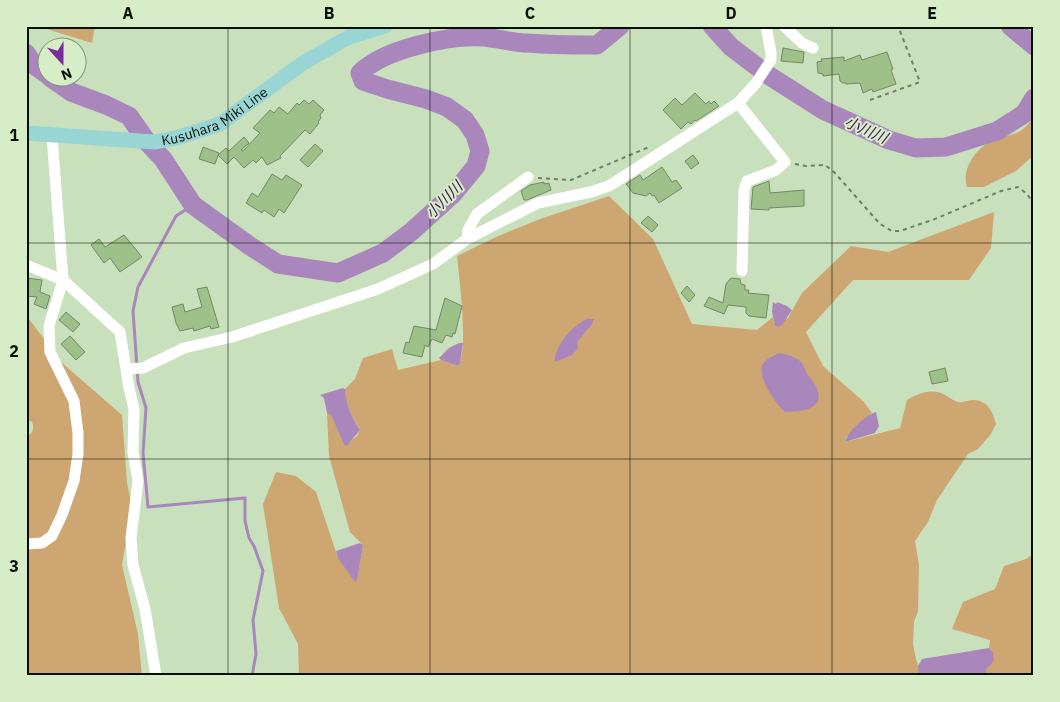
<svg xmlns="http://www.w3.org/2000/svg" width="1060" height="702" viewBox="0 0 1060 702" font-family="'IBM Plex Sans','Noto Sans JP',sans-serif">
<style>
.green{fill:#cda672}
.water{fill:#a986bb}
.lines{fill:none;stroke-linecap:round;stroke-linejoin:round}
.stream{stroke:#a986bb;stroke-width:3}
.river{stroke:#a986bb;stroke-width:19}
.building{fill:#9ec189;stroke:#738867}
.path{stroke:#6f7f67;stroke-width:2;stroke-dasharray:4 4;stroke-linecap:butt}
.minor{stroke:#fff;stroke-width:11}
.major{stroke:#98d5d4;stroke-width:15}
.grid{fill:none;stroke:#081005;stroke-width:1;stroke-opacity:0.55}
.labels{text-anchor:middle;stroke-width:4;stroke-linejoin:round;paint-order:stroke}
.street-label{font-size:14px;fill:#081005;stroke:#d6edc8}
.water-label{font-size:15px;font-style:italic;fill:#421455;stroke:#d6edc8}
.neatline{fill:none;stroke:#081005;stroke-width:2}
.grid-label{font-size:16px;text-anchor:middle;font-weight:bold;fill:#081005}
</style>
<rect width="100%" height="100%" fill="#c9e0bc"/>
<g class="green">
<polygon points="37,26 95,26 92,43"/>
<path d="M1034,117V155L1016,171L984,187H967C961,168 977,147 994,140C1003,136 1016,135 1023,129C1027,126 1031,121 1034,117Z"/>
<path d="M609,196L653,239L692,324L757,330L773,317L775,325L788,318L802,293L851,246L888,252L994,212L991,248L969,280H853L806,332L823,366L864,402L872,413L846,437L845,442L900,428L907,400C917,394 929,389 941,393C947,395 951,400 958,402C964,403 968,400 974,400C988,401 993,412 996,424L991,434L978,449L968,454L937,500L928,522L915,541L919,565L918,611L914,622L913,644L916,659L920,672L919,676H299L298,644L279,608L263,504L276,472L296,476L316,492L338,558L357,581L363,545L350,532L329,456L327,413L331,415L344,445L357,436L360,430C352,416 345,405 345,389L355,379L363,358L392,349L398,370L441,360L458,366C469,352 459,276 457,256L496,237L540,219Z"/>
<path d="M26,315L61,362L122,415L127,483L132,507L122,565L138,634L142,676H26V438C32,433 35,430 32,422L26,419Z"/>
<polygon points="1034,553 1034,676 985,676 987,668 991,665 993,652 989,648 990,640 952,629 963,602 995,589 1004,566 1026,559"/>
</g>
<g class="water">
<polygon points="773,302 776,304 777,302 787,306 792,310 782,325 778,327 775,325 772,312"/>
<path d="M587,319H594L592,324L577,342L578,348L572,355L555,362C554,346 573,325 587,319Z"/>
<polygon points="459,343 463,343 460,363 458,366 441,360 439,358 449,348"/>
<path d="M779,353C786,354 796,357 801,362C804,365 805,371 808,375C831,403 814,412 785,412C776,404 756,376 763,364C766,358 774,356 779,353Z"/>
<path d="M343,388L345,389C346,405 351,416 360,430C356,436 351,439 347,446L344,445L331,415L327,413L324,398L320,395Z"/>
<path d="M876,412L879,426L875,433L845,442C846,433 867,414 876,412Z"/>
<polygon points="360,543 363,545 357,581 355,582 338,558 336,551"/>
<path d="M989,648L993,652C994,659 994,664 987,668L985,676H919L918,666L922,659Z"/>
</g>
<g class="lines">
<polyline class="stream" points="193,205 176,216 138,287 133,311 138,382 146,408 143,453 148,507 245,498 245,521 249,538 254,546 263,571 253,620 256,654 252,676"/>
<g class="river">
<polyline points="712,26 731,47 768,75 823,110 889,140 916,148 946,147 997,131 1024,114 1034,98"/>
<polyline points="1010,26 1034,46"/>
<polyline points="26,53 34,65 48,75"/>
<path d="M51,78L71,92L106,105L129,116L148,143L163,159L193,205L250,246L278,264L338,273L383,253L411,232L453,194L476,166L480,151L475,135L465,120L447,107L426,99L387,89L363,81L360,73C384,49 449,35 482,37C498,38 513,43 528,43C551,45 574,45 597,45L620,26"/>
</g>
</g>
<g class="building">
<polygon points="783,48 804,52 803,63 781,61"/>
<polygon points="887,52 893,69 891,70 896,84 873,92 872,89 863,93 860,83 846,84 846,83 843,83 840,81 839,74 823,76 823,74 818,73 817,62 822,61 821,59 844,57 844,61 860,55 862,60"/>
<polygon points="695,93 706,104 709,101 711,104 714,101 719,106 696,121 695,120 691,124 688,122 681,129 663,110 675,98 682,105"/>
<polygon points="304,100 309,104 313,100 324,110 320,115 321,118 318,122 319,123 310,134 305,130 280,156 281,158 267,165 262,157 256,163 253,160 244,168 234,157 227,164 218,155 226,148 229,151 244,137 249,143 241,150 243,151 260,133 253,128 270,110 274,113 279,107 288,114 297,103 299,105"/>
<polygon points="315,144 323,151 308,167 300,160"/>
<polygon points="203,147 219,153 215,164 199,159"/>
<polygon points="693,155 699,163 691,169 685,161"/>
<polygon points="662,167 672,182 676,180 682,188 659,203 654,195 652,196 650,193 646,196 633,193 626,184 640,175 643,180"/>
<polygon points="272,174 282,180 286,175 302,185 284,213 279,209 274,217 264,210 262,213 246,203 252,193 258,197"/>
<polygon points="769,181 770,193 804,190 804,206 769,208 769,210 751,209 753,187"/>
<polygon points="544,182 544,184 549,183 551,190 527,200 524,200 521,191 530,185"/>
<polygon points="648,216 658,225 652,232 641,223"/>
<polygon points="124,235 142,257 120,272 110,258 104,263 91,245 99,239 105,247"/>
<polygon points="26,278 42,280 40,292 50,296 46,309 34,304 37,297 26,296"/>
<polygon points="731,278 740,279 741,284 745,285 745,290 749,290 748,293 769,295 766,318 749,316 746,313 746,307 728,305 724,314 704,306 709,297 723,303 726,284"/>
<polygon points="687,286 695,295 689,302 681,293"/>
<polygon points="207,287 219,327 211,329 210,326 194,331 193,328 180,331 176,323 172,307 183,304 185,312 202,307 197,289"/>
<polygon points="445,298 462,306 455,334 453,333 452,337 446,335 442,343 432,339 428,347 425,345 422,357 403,353 406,342 409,343 414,326 436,330"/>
<polygon points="66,312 80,324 73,332 59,320"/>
<polygon points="70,336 85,352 76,360 61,344"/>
<polygon points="945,368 948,381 932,384 929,372"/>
</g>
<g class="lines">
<g class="path">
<polyline points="870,100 920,82 898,26"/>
<polyline points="795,164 806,166 825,165 834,172 880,224 892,231 900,231 935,219 1001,191 1018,187 1027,194 1034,204"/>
<polyline points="538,178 571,180 649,147"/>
</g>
<g class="minor">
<polyline points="784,26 802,43 813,48"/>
<polyline points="738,103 785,162 776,170 747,181 744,190 742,271"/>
<polyline points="467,239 468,230 477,214 528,177"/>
<polyline points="26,265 63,280 120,332 129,388 134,409 133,452 138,481 131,538 133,565 145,609 156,676"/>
<polyline points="127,369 143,368 184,348 232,337 378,289 433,264 467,239 538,203 591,192 609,186 738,103 756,83 771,60 771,53 766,26"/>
<polyline points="26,544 42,543 52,536 62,515 74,481 78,454 78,433 74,401 50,352 49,326 63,280 52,136"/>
</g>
<path class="major" id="s1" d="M26,133L154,142L176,138L220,124L303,63L349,37L385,26"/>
</g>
<path class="grid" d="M228,26V676M430,26V676M630,26V676M832,26V676M26,243H1034M26,459H1034"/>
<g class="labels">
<g class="street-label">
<text dy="5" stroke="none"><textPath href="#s1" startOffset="195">Kusuhara Miki Line</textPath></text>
</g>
<g class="water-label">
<text transform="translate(866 130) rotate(24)" y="5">小川川</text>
<text transform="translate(444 200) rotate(-45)" y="5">小川川</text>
</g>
</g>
<rect width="1060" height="702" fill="none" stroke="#d6edc8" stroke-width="55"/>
<g transform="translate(62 62) rotate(159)"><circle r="24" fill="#d6edc8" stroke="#84957a"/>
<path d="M0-4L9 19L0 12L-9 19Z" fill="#7b2b9c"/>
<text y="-8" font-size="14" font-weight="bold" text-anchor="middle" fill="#081005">N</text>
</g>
<rect x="28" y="28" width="1004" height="646" class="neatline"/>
<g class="grid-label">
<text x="128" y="19">A</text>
<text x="329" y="19">B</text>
<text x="530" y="19">C</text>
<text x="731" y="19">D</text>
<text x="932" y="19">E</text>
<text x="14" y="141">1</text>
<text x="14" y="357">2</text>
<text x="14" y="572">3</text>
</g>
</svg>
